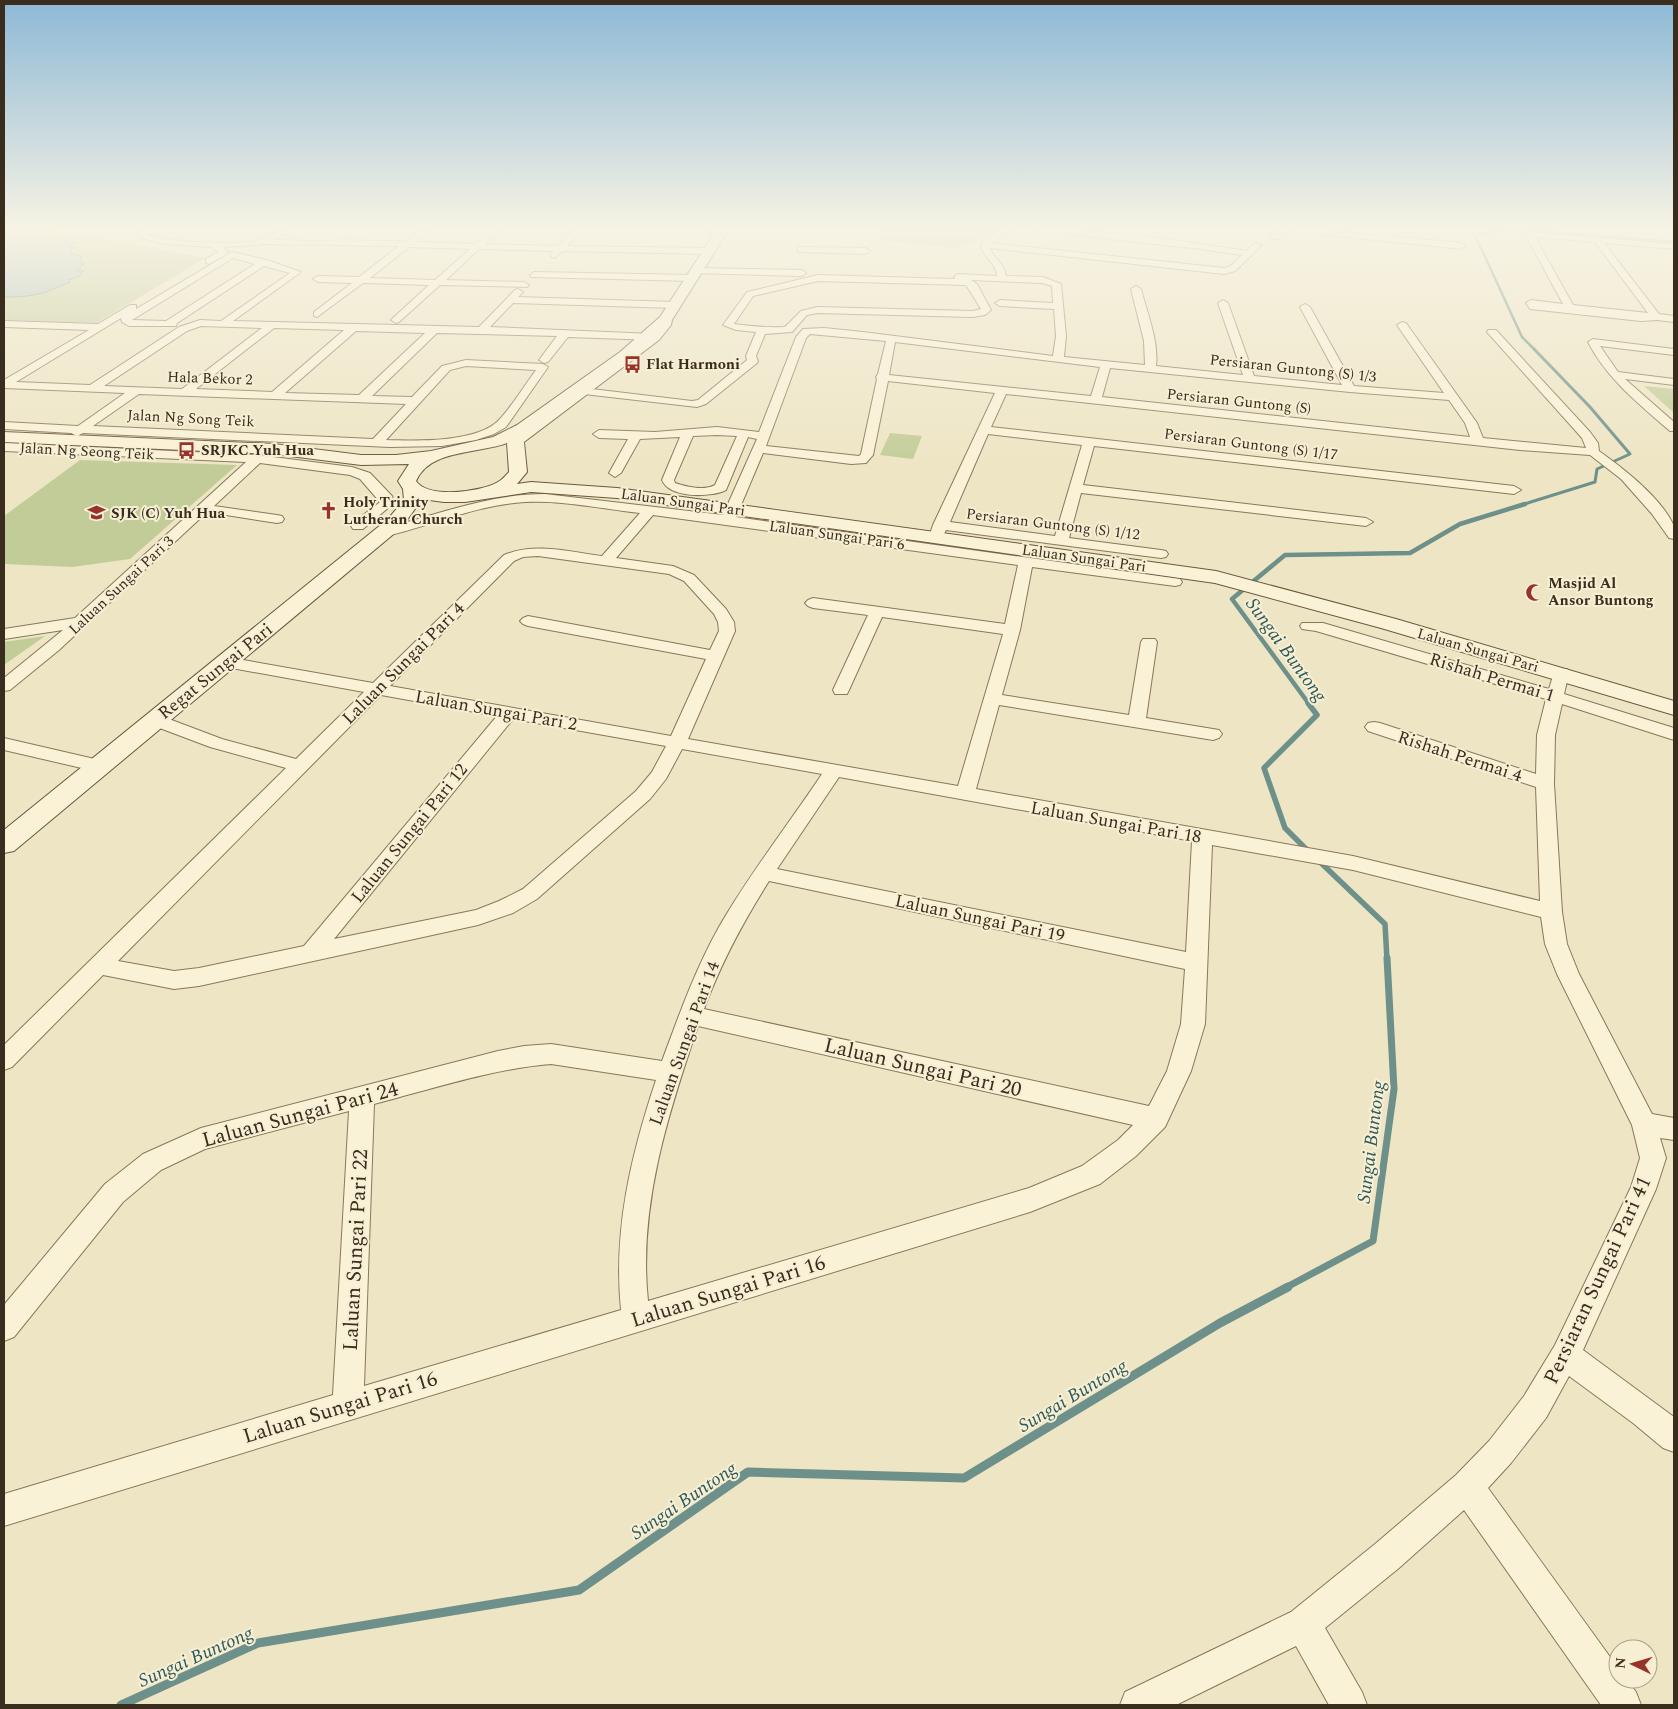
<svg xmlns="http://www.w3.org/2000/svg" width="1678" height="1709" viewBox="0 0 1678 1709" font-family="Spectral,serif">
<style>
.green{fill:#c2cc98}
.cemetery{fill:#b9c197}
.water{fill:#a6c1bc;stroke:#6d908a}
.lines{fill:none;stroke-linecap:round;stroke-linejoin:round}
.stream-far5{stroke:#6d908a;stroke-width:2.5}
.stream-far4{stroke:#6d908a;stroke-width:3}
.stream-far3{stroke:#6d908a;stroke-width:4.5}
.stream-far2{stroke:#6d908a;stroke-width:5.5}
.stream-far1{stroke:#6d908a;stroke-width:7}
.stream{stroke:#6d908a;stroke-width:9}
.minor-casing{stroke:#89775a;stroke-width:2}
.secondary-casing{stroke:#6b583d;stroke-width:2}
.minor{fill:#f9f2d7;fill-rule:evenodd}
.secondary{fill:#f9f2d7;fill-rule:evenodd}
.labels{text-anchor:middle;stroke-width:4;stroke-linejoin:round;paint-order:stroke}
.far-poi-label{font-size:15px;font-weight:bold;fill:#392d1e;stroke:#f6efd4;text-anchor:start}
.far-street-label{font-size:15px;fill:#392d1e;stroke:#f6efd4}
.street-label{font-size:18px;fill:#392d1e;stroke:#f6efd4}
.water-label{font-size:19px;font-style:italic;fill:#2e5859;stroke:#f6efd4}
.near-street-label{font-size:21px;fill:#392d1e;stroke:#f6efd4}
</style>
<rect width="100%" height="100%" fill="#eee5c4"/>
<g class="green">
<polygon points="4,229 52,229 206,258 96,323 4,320"/>
<polygon points="1644,386 1674,389 1674,413"/>
<polygon points="890,433 922,436 913,459 880,455"/>
<polygon points="80,460 237,465 130,559 72,567 4,564 4,516"/>
<polygon points="45,636 4,665 4,642"/>
</g>
<polygon class="cemetery" points="880,229 1001,229 959,248 878,240"/>
<path class="water" d="M26,233L29,234L27,235L38,236L37,238L64,240L77,243L69,246L75,247L69,250L72,252L71,254L82,256L80,257L83,258L79,261L84,264L76,270L84,271L81,273V275L69,280L70,282C43,294 35,297 4,297V236Z"/>
<g class="lines">
<polyline class="stream-far5" points="1535,350 1522,337 1475,235 1512,229 1674,242"/>
<polyline class="stream-far4" points="1521,505 1595,482 1597,469 1630,454 1590,407 1534,349"/>
<polyline class="stream-far3" points="1309,704 1232,599 1285,555 1410,553 1460,524 1525,504"/>
<g class="stream-far2">
<polyline points="1308,703 1317,715 1264,768 1285,828 1310,853"/>
<polyline points="1319,861 1385,924 1387,960"/>
</g>
<polyline class="stream-far1" points="1285,1288 1373,1241 1394,1089 1387,958"/>
<polyline class="stream" points="121,1705 258,1643 579,1590 748,1472 964,1478 1220,1323 1288,1287"/>
<defs>
<g id="minor">
<path d="M146,229H156L148,235C168,242 240,246 261,240C272,237 277,229 289,229L275,240C318,242 362,239 405,242L422,229H431L415,242L475,244L492,229H501L485,244L558,246L574,229H582L567,246L708,248L712,251L708,254L563,251L554,258L550,255L553,251L479,249L446,280L524,282L529,285L527,287L440,285L399,322L396,323L391,320L393,318L429,285L363,283L317,317L314,316V312L352,283L318,282L313,279L318,276L359,277L399,246L265,244L223,247L228,252L227,254L209,264L206,263V259L218,252L212,247L164,244L138,237V233ZM409,247L470,249L435,280L370,278Z"/>
<path d="M701,229H727C721,233 707,233 701,229Z"/>
<path d="M1004,229H1014L991,243L1224,268L1229,267L1242,255L1201,249L1037,231L1033,229C1101,229 1179,240 1246,251L1255,243L1262,245L1235,271L1224,274L990,248C994,260 1003,260 1006,276L1043,277L1061,284L1066,336L1064,357L1145,365L1144,341L1131,289L1136,286L1141,289C1147,313 1159,341 1156,366L1243,375L1218,303L1223,300L1228,303L1254,376L1342,385L1300,307L1305,304L1310,307L1354,386L1444,393L1397,325L1402,322L1406,323L1477,423L1483,438L1586,448L1582,438L1487,332L1488,330H1496L1590,432L1598,443L1599,451C1623,468 1660,497 1673,524C1675,528 1674,535 1674,539L1669,538L1652,514L1621,479L1590,455L1520,450L1006,394L991,427L1514,486L1521,490L1514,494L1094,446L1083,485L1366,518L1373,522L1366,526L1081,493L1069,538L1161,550L1166,551L1168,554L1166,557L1161,558L946,530L941,540L936,541L929,537L933,525L995,393L888,381L873,455L866,463L851,464L763,453L736,517L1180,579L1182,582L1180,585L1175,586L1032,567L1020,630L1002,695L1129,715L1141,642L1143,639H1155L1157,642L1146,718L1219,730L1222,734L1219,738L1213,740L999,705L976,789L1353,856L1540,901L1536,787L1368,731L1365,727L1368,723L1374,722L1380,723L1536,774L1537,735L1546,699L1316,631L1302,629L1300,626L1302,623H1323L1549,689L1555,669H1567L1569,673L1564,694L1674,728V740L1562,704L1555,735L1554,784L1562,912L1567,944L1579,974L1652,1114L1674,1118V1140L1660,1138L1666,1158L1656,1189L1583,1350L1674,1417V1452L1663,1448L1633,1423L1569,1376L1546,1418L1511,1463L1488,1488L1618,1668V1679H1626L1636,1692L1641,1705H1601L1464,1510L1399,1568L1325,1628L1362,1692L1367,1705H1329L1296,1646L1176,1705H1120L1125,1692L1291,1612L1375,1544L1456,1475L1489,1441L1524,1396L1555,1345L1631,1187L1640,1158L1632,1125L1557,974L1545,944L1541,917L1353,870L1212,845L1205,1024L1191,1071L1165,1127L1136,1156L1100,1184L1030,1212L4,1526V1494L333,1395L349,1111L205,1149L161,1170L123,1202L14,1337L4,1341V1305L105,1184L143,1154L201,1128L498,1051L524,1046L551,1044L662,1061C679,1015 695,970 719,927C750,873 788,825 822,774L682,749L666,779L650,799L537,899L513,913L478,925L199,986L174,989L103,975L12,1067L4,1070V1045L286,768L210,747L149,724L146,720L149,716L155,715L161,716L222,739L296,759L364,692L226,667L220,665L218,662L220,659L226,657L373,683L504,555C535,542 570,552 602,556L640,513C602,509 563,500 525,502C476,505 430,526 383,537L378,536L376,533L378,530C434,516 487,494 545,494L723,515L757,439L748,437L726,490C710,498 669,498 662,480L680,437L640,439L621,473L615,477L609,473L628,439L599,438L593,434L599,430L655,432L717,427L759,432L796,337L803,329L824,328L863,332L1053,356L1056,336L1054,309L1000,306L995,303L1000,300L1053,303L1052,286L1042,283L971,280L977,284L991,310L985,315L973,317L817,313L807,315L792,332L765,334L756,356L758,361L757,363L706,404L697,407L575,393L569,390L575,387L692,401L698,400L747,360L746,356L756,332L736,330L723,325L747,292L818,275L955,279L954,277L958,274L997,276C995,260 984,260 981,245L987,237ZM818,281L966,285L981,309L973,311L817,307L801,311L785,327C768,328 751,326 734,324L753,296ZM810,334L886,341L878,374L876,377L877,379L861,454L859,456L766,446L806,338ZM895,342L1100,367L1091,396L889,375ZM1110,368L1350,392L1449,400L1465,423L1470,437L1102,397ZM988,434L1082,445L1055,536L950,522ZM717,435L737,436L715,485C704,491 687,487 675,483L674,480L693,436ZM653,515L1018,565L1005,624L813,598L808,600L805,603L808,606L813,608L868,615L833,690L835,694H847L849,690L882,617L1003,634L958,786L688,739L735,631L734,622L726,609L694,575L673,566L616,558ZM538,556L669,574L684,581L714,614L718,622L719,631L710,650L528,616L523,618L520,621L523,624L528,626L706,659L671,736L390,686L514,561L523,557ZM381,695L497,716L304,946L199,968L174,971L118,961ZM513,719L666,746L652,772L636,791L523,889L499,901L476,910L334,939ZM839,777L1192,841L1186,952L777,869ZM769,881L1185,969L1181,1024L1167,1071L1149,1106L704,1009C721,963 743,922 769,881ZM698,1026L1133,1125L1118,1140L1082,1166L1029,1188L648,1301C638,1207 668,1114 698,1026ZM551,1064L656,1080C631,1155 613,1230 621,1310L364,1386L374,1104C432,1089 491,1069 551,1064Z"/>
<polygon points="1281,229 1315,229 1461,243 1465,246 1461,249 1289,231 1277,239 1271,239 1271,235"/>
<path d="M1526,232L1674,244V249L1604,243L1659,314L1674,316V322L1657,320L1641,321L1530,309L1526,303L1531,300L1563,304L1525,234ZM1535,237L1595,242L1648,313L1573,305Z"/>
<polygon points="801,247 866,248 870,251 866,254 798,252 798,248"/>
<path d="M232,252L267,260L301,272L233,321L479,327L515,290L518,289L523,292L518,297L675,302L680,305L675,308L513,303L490,327L654,334L659,337L654,340L568,337L548,362L544,363L539,360L557,336L437,333L372,396L412,397L442,366L466,360L543,364L548,367L506,427L494,434L476,440L442,446L390,447L83,433L77,436L71,433L4,429V422L78,426L125,393L4,388V380L89,330L4,327V321L98,324L130,305H136V309ZM233,258L255,264L166,321L132,320ZM264,266L290,273L221,321L200,320L179,327L90,385L16,382L121,318L122,322L129,326H176L177,323ZM201,326L262,328L182,389L104,386L187,331ZM274,328L344,330L272,392L196,389ZM356,331L425,333L359,395L285,393ZM466,366L536,370C524,386 513,405 499,420C477,443 415,441 386,440L450,370ZM139,394L406,404L373,439L93,426Z"/>
<polygon points="696,268 802,270 806,273 802,276 693,273 692,271"/>
<polygon points="534,272 692,275 697,278 692,281 531,277 530,275"/>
<path d="M1593,339L1674,349V355L1600,346L1618,372L1674,379V385L1625,379L1674,422V431H1670C1639,404 1607,379 1588,342Z"/>
<polygon points="4,443 257,455 352,467 370,473 392,496 394,503 363,529 353,529 351,526 353,523 380,502 360,479 350,475 260,463 214,506 277,515 282,516 284,519 282,522 277,523 207,512 59,650 10,690 4,691 4,678 63,630 4,639 4,629 75,618 246,462 4,451"/>
<polygon points="4,738 99,760 105,762 108,766 105,770 99,772 4,750"/>
</g>
<path id="secondary" d="M717,229H729L672,320L671,325L659,340L524,442L527,472L517,484L531,482L617,488L1216,571L1396,619L1674,701V715L1381,628L1215,583L617,498L531,492L465,502H444L422,499L402,527L14,851L4,853V830L388,519L404,500L403,489L398,481L409,464L361,465L274,454L4,442V432L274,444L361,455H396L431,451L493,437L517,425L620,352L660,317ZM507,443L509,472C506,475 502,480 498,482C481,492 428,499 416,481C430,449 478,454 507,443Z"/>
</defs>
<use href="#minor" class="minor-casing"/>
<use href="#secondary" class="secondary-casing"/>
<use href="#minor" class="minor"/>
<use href="#secondary" class="secondary"/>
</g>
<linearGradient id="sky" x2="0" y2="1"><stop stop-color="#8db9d6"/><stop offset="0.49" stop-color="#f7f3e4"/><stop offset="1" stop-color="#f7f3e4" stop-opacity="0"/></linearGradient>
<rect width="1678" height="468" fill="url(#sky)"/>
<defs>
<symbol id="bus-bare" viewBox="-9 -9 18 18"><path d="M-5-6H5V4H4V6H2V4H-2V6H-4V4H-5ZM-3.5-4V0h7V-4ZM-3.5 1.2v1.5H-2V1.2ZM2 1.2v1.5H3.5V1.2Z" fill="#98332a" stroke="#f6efd4" stroke-width="2.5" paint-order="stroke"/></symbol>
<symbol id="church-bare" viewBox="-9 -9 18 18"><path d="M-1.2-6h2.4v3.5h3.3v2.4h-3.3V6h-2.4V-.1h-3.3v-2.4h3.3Z" fill="#98332a" stroke="#f6efd4" stroke-width="2.5" paint-order="stroke"/></symbol>
<symbol id="school-bare" viewBox="-9 -9 18 18"><path d="M0-5L7-2L0 1L-7-2ZM-4 1L0 2.5L4 1V4Q0 6-4 4Z" fill="#98332a" stroke="#f6efd4" stroke-width="2.5" paint-order="stroke"/></symbol>
<symbol id="mosque-bare" viewBox="-9 -9 18 18"><path d="M3.5-4.9A6 6 0 1 0 3.5 4.9A5 5 0 1 1 3.5-4.9Z" fill="#98332a" stroke="#f6efd4" stroke-width="2.5" paint-order="stroke"/></symbol>
</defs>
<g fill-rule="evenodd">
<use href="#bus-bare" x="620" y="352" width="25" height="25"/>
<use href="#bus-bare" x="174" y="438" width="25" height="25"/>
<use href="#church-bare" x="316" y="498" width="25" height="25"/>
<use href="#school-bare" x="84" y="500" width="25" height="25"/>
<use href="#mosque-bare" x="1522" y="580" width="25" height="25"/>
</g>
<g class="labels">
<g class="far-poi-label">
<text x="646" y="369">Flat Harmoni</text>
<text x="201" y="455">SRJKC Yuh Hua</text>
<text x="343" y="507">Holy Trinity<tspan x="343" dy="17">Lutheran Church</tspan></text>
<text x="111" y="518">SJK (C) Yuh Hua</text>
<text x="1548" y="588">Masjid Al<tspan x="1548" dy="17">Ansor Buntong</tspan></text>
</g>
<g class="far-street-label">
<text transform="translate(1293 368) rotate(6)" y="5">Persiaran Guntong (S) 1/3</text>
<text transform="translate(210 378) rotate(2)" y="5">Hala Bekor 2</text>
<text transform="translate(1239 401) rotate(6)" y="5">Persiaran Guntong (S)</text>
<text transform="translate(191 418) rotate(3)" y="5">Jalan Ng Song Teik</text>
<text transform="translate(1251 444) rotate(7)" y="5">Persiaran Guntong (S) 1/17</text>
<text transform="translate(87 451) rotate(3)" y="5">Jalan Ng Seong Teik</text>
<text transform="translate(683 502) rotate(8)" y="5">Laluan Sungai Pari</text>
<text transform="translate(1053 524) rotate(7)" y="5">Persiaran Guntong (S) 1/12</text>
<text transform="translate(837 535) rotate(8)" y="5">Laluan Sungai Pari 6</text>
<text transform="translate(1084 558) rotate(8)" y="5">Laluan Sungai Pari</text>
<text transform="translate(121 585) rotate(-43)" y="5">Laluan Sungai Pari 3</text>
<text transform="translate(1478 650) rotate(16)" y="5">Laluan Sungai Pari</text>
</g>
<g class="street-label">
<text transform="translate(403 663) rotate(-45)" y="6">Laluan Sungai Pari 4</text>
<text transform="translate(215 671) rotate(-39)" y="6">Regat Sungai Pari</text>
<text transform="translate(1492 677) rotate(17)" y="6">Rishah Permai 1</text>
<text transform="translate(496 710) rotate(10)" y="6">Laluan Sungai Pari 2</text>
<text transform="translate(1460 756) rotate(18)" y="6">Rishah Permai 4</text>
<text transform="translate(1116 822) rotate(10)" y="6">Laluan Sungai Pari 18</text>
<text transform="translate(409 833) rotate(-51)" y="6">Laluan Sungai Pari 12</text>
<text transform="translate(980 918) rotate(12)" y="6">Laluan Sungai Pari 19</text>
<text transform="translate(684 1043) rotate(-70)" y="6">Laluan Sungai Pari 14</text>
</g>
<g class="water-label">
<text transform="translate(1287 649) rotate(54)" y="7">Sungai Buntong</text>
<text transform="translate(1370 1142) rotate(-83)" y="7">Sungai Buntong</text>
<text transform="translate(1072 1395) rotate(-31)" y="7">Sungai Buntong</text>
<text transform="translate(683 1500) rotate(-34)" y="7">Sungai Buntong</text>
<text transform="translate(195 1656) rotate(-24)" y="7">Sungai Buntong</text>
</g>
<g class="near-street-label">
<text transform="translate(923 1067) rotate(13)" y="7">Laluan Sungai Pari 20</text>
<text transform="translate(300 1114) rotate(-15)" y="7">Laluan Sungai Pari 24</text>
<text transform="translate(355 1250) rotate(-87)" y="7">Laluan Sungai Pari 22</text>
<text transform="translate(1597 1280) rotate(-65)" y="7">Persiaran Sungai Pari 41</text>
<text transform="translate(728 1291) rotate(-17)" y="7">Laluan Sungai Pari 16</text>
<text transform="translate(340 1407) rotate(-17)" y="7">Laluan Sungai Pari 16</text>
</g>
</g>
<rect width="1678" height="1709" fill="none" stroke="#392d1e" stroke-width="10"/>
<g transform="translate(1633 1664) rotate(275)"><circle r="24" fill="#f6efd4" stroke="#aaa18b"/>
<path d="M0-4L9 19L0 12L-9 19Z" fill="#98332a"/>
<text y="-8" font-size="14" font-weight="bold" text-anchor="middle" fill="#392d1e">N</text>
</g>
</svg>
